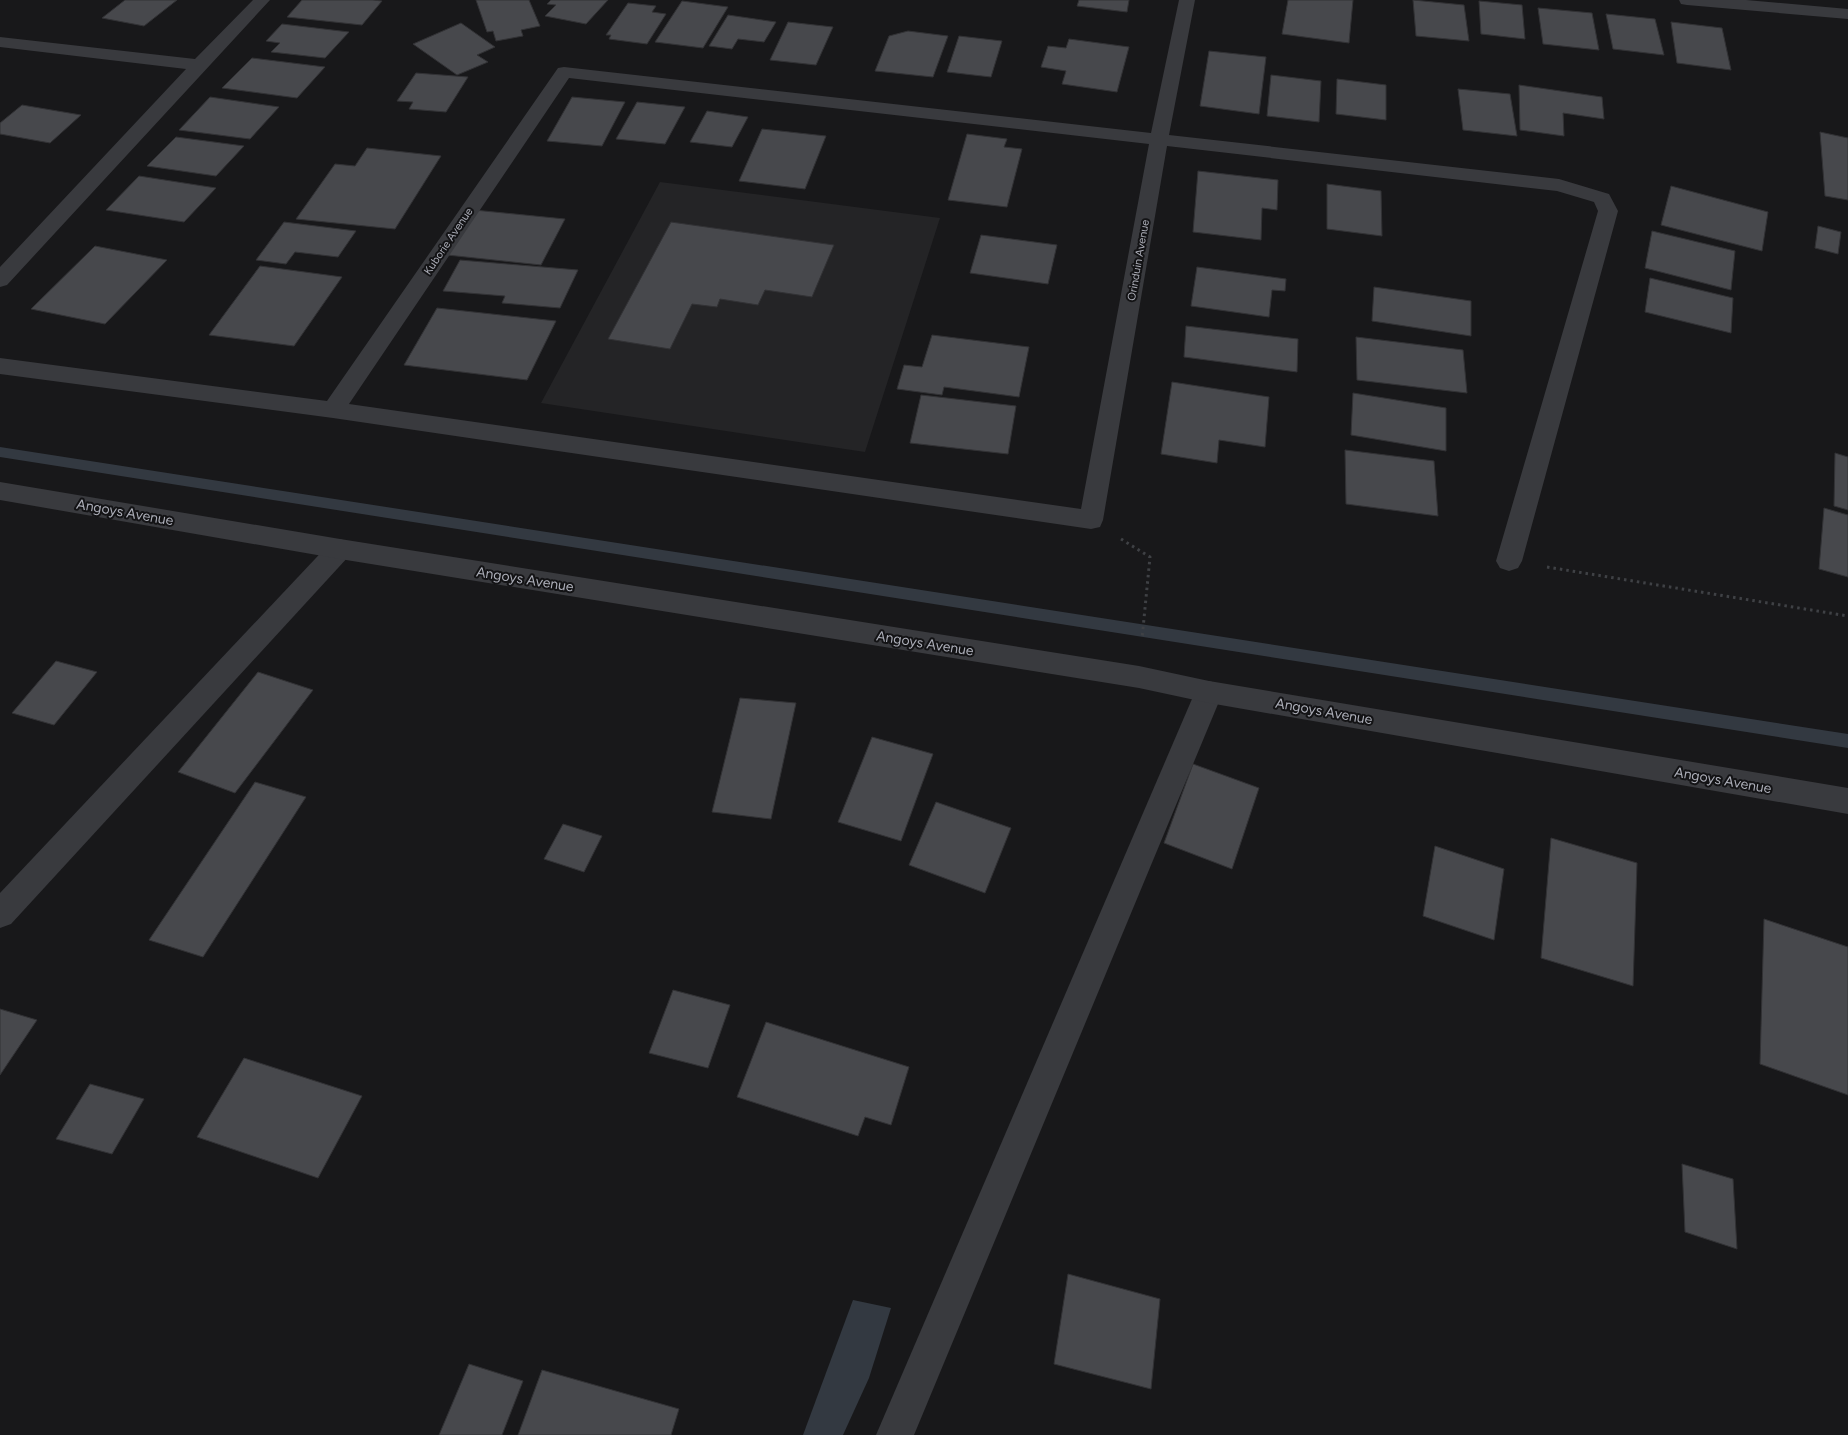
<svg xmlns="http://www.w3.org/2000/svg" width="1848" height="1435" viewBox="0 0 1848 1435" font-family="Figtree,sans-serif">
<style>
.built{fill:#242426}
.water{fill:#333941}
.lines{fill:none;stroke-linecap:round;stroke-linejoin:round}
.stream{fill:#333941;fill-rule:evenodd}
.building{fill:#47484c;stroke:#323235}
.path{stroke:#3f4145;stroke-width:3;stroke-dasharray:2.5 4;stroke-linecap:butt}
.minor{fill:#393a3e;fill-rule:evenodd}
.tertiary{fill:#393a3e;fill-rule:evenodd}
.labels{text-anchor:middle;stroke-width:4;stroke-linejoin:round;paint-order:stroke}
.far-street-label{font-size:11px;fill:#acaeb8;stroke:#131315}
.street-label{font-size:14px;fill:#acaeb8;stroke:#131315}
</style>
<rect width="100%" height="100%" fill="#18181a"/>
<polygon class="built" points="660,182 940,218 865,452 541,403"/>
<polygon class="water" points="853,1300 891,1308 869,1378 843,1435 803,1435"/>
<g class="lines">
<polygon class="stream" points="0,447 1848,734 1848,748 0,457"/>
</g>
<g class="building">
<polygon points="125,0 177,0 144,26 102,18"/>
<polygon points="302,0 373,0 382,1 362,25 287,17"/>
<polygon points="476,0 529,0 540,26 521,30 523,36 496,41 493,31 487,32"/>
<polygon points="551,0 608,0 586,24 545,16 556,5 547,4"/>
<polygon points="1079,0 1129,0 1127,12 1077,6"/>
<polygon points="1288,0 1353,0 1349,43 1282,34"/>
<polygon points="1413,0 1464,5 1469,41 1416,36"/>
<polygon points="682,1 728,7 703,48 655,42"/>
<polygon points="1479,1 1522,5 1525,39 1481,34"/>
<polygon points="628,3 656,6 652,12 666,14 647,44 609,39 611,35 606,35"/>
<polygon points="1538,8 1592,13 1599,50 1543,44"/>
<polygon points="1606,14 1655,19 1664,55 1613,49"/>
<polygon points="728,15 776,22 764,42 738,39 732,49 709,46"/>
<polygon points="788,22 833,27 816,65 770,60"/>
<polygon points="1671,22 1722,28 1731,70 1677,63"/>
<polygon points="461,23 495,47 477,55 488,62 457,75 413,44"/>
<polygon points="282,24 349,32 325,58 271,52 280,43 266,41"/>
<polygon points="908,31 948,36 933,77 875,71 889,36"/>
<polygon points="959,36 1002,41 991,77 947,72"/>
<polygon points="1069,39 1129,47 1117,92 1062,84 1066,71 1041,67 1048,46 1066,48"/>
<polygon points="1209,51 1266,57 1259,114 1200,106"/>
<polygon points="252,58 325,67 297,98 222,88"/>
<polygon points="416,73 468,77 446,112 409,109 413,102 397,101"/>
<polygon points="1271,75 1321,81 1319,122 1267,116"/>
<polygon points="1337,79 1386,85 1386,120 1336,114"/>
<polygon points="1519,85 1602,97 1604,119 1563,113 1564,136 1520,130"/>
<polygon points="1458,89 1510,94 1517,136 1463,130"/>
<polygon points="210,97 279,107 250,139 179,130"/>
<polygon points="572,97 625,102 602,146 547,141"/>
<polygon points="637,102 685,107 665,144 616,139"/>
<polygon points="22,105 81,115 50,143 0,134 0,123"/>
<polygon points="707,111 748,117 732,147 690,142"/>
<polygon points="762,129 826,136 805,189 739,181"/>
<polygon points="1820,132 1848,138 1848,200 1825,196"/>
<polygon points="967,134 1007,139 1004,147 1022,149 1007,207 948,200"/>
<polygon points="176,137 244,146 216,176 147,166"/>
<polygon points="367,148 441,156 395,229 296,219 335,164 355,166"/>
<polygon points="1198,171 1278,180 1277,210 1262,208 1261,240 1193,232"/>
<polygon points="139,176 216,188 184,222 106,210"/>
<polygon points="1327,184 1381,191 1382,236 1327,229"/>
<polygon points="1671,186 1768,212 1762,251 1661,225"/>
<polygon points="474,210 565,219 541,265 447,255"/>
<polygon points="284,222 356,231 338,257 295,252 286,264 256,260"/>
<polygon points="671,222 834,245 812,297 765,290 758,305 720,299 717,307 692,304 670,349 608,339"/>
<polygon points="1818,226 1841,232 1838,254 1815,248"/>
<polygon points="1652,231 1735,251 1731,290 1645,268"/>
<polygon points="981,235 1057,245 1048,284 970,273"/>
<polygon points="95,246 167,260 105,324 31,309"/>
<polygon points="460,260 578,270 560,308 502,303 505,296 443,291"/>
<polygon points="260,266 342,277 294,346 209,335"/>
<polygon points="1197,267 1286,279 1285,291 1272,290 1269,317 1191,306"/>
<polygon points="1650,278 1733,298 1731,333 1645,312"/>
<polygon points="1374,287 1471,301 1471,336 1372,321"/>
<polygon points="437,308 556,321 527,380 404,365"/>
<polygon points="1186,326 1298,339 1297,372 1184,357"/>
<polygon points="932,335 1029,347 1019,397 944,387 942,395 897,389 904,365 922,367"/>
<polygon points="1356,337 1463,350 1467,393 1357,380"/>
<polygon points="1172,382 1269,397 1265,447 1219,440 1217,463 1161,454"/>
<polygon points="1353,393 1446,408 1446,451 1351,435"/>
<polygon points="921,395 1016,406 1008,454 910,443"/>
<polygon points="1345,450 1434,461 1438,516 1346,504"/>
<polygon points="1835,453 1848,457 1848,510 1834,506"/>
<polygon points="1824,508 1848,515 1848,577 1819,569"/>
<polygon points="56,661 97,672 54,725 12,713"/>
<polygon points="258,672 313,690 235,793 178,772"/>
<polygon points="740,698 796,703 771,819 712,812"/>
<polygon points="872,737 933,754 901,841 838,822"/>
<polygon points="1193,764 1259,788 1232,869 1164,843"/>
<polygon points="255,782 306,797 203,957 149,940"/>
<polygon points="936,802 1011,828 985,893 909,865"/>
<polygon points="563,824 602,836 584,872 544,859"/>
<polygon points="1551,838 1637,863 1633,986 1541,958"/>
<polygon points="1435,846 1504,869 1494,940 1423,916"/>
<polygon points="1764,919 1848,947 1848,1095 1760,1064"/>
<polygon points="673,990 730,1005 708,1068 649,1053"/>
<polygon points="0,1009 37,1020 0,1075"/>
<polygon points="766,1022 909,1067 891,1125 865,1117 858,1136 737,1097"/>
<polygon points="244,1058 362,1096 318,1178 197,1137"/>
<polygon points="90,1084 144,1099 112,1154 56,1139"/>
<polygon points="1682,1164 1733,1179 1737,1249 1685,1232"/>
<polygon points="1068,1274 1160,1299 1151,1389 1054,1364"/>
<polygon points="469,1364 523,1381 502,1435 439,1435"/>
<polygon points="542,1370 679,1409 671,1435 518,1435"/>
</g>
<g class="lines">
<g class="path">
<polyline points="1121,539 1150,557 1142,639"/>
<polyline points="1547,567 1848,616"/>
</g>
<g class="minor">
<polygon points="253,0 270,0 7,285 0,287 0,267 186,69 0,47 0,37 195,59"/>
<path d="M1179,0H1195L1169,135L1559,179L1609,194L1618,211L1522,561L1518,568L1509,571L1500,568L1496,561L1598,211L1594,202L1557,191L1167,146L1103,520L1100,527L1091,529L333,418L0,374V358L327,401L558,68L564,67L1151,133ZM569,78L1149,144L1081,509L349,404Z"/>
<polygon points="1679,0 1746,0 1848,9 1848,19 1687,5 1681,4"/>
<polygon points="340,539 349,542 353,549 349,556 11,924 0,928 0,893 331,542"/>
<polygon points="1209,681 1219,684 1223,692 914,1435 876,1435 1195,692 1199,684"/>
</g>
<polygon class="tertiary" points="0,482 340,539 1139,666 1209,681 1848,788 1848,814 1209,703 1139,688 340,559 0,500"/>
</g>
<g class="labels">
<g class="far-street-label">
<text transform="translate(448 241) rotate(-56)" y="4">Kuborie Avenue</text>
<text transform="translate(1138 260) rotate(-80)" y="4">Orinduin Avenue</text>
</g>
<g class="street-label">
<text transform="translate(125 512) rotate(10)" y="5">Angoys Avenue</text>
<text transform="translate(525 579) rotate(9)" y="5">Angoys Avenue</text>
<text transform="translate(925 643) rotate(9)" y="5">Angoys Avenue</text>
<text transform="translate(1324 711) rotate(10)" y="5">Angoys Avenue</text>
<text transform="translate(1723 780) rotate(10)" y="5">Angoys Avenue</text>
</g>
</g>
</svg>
